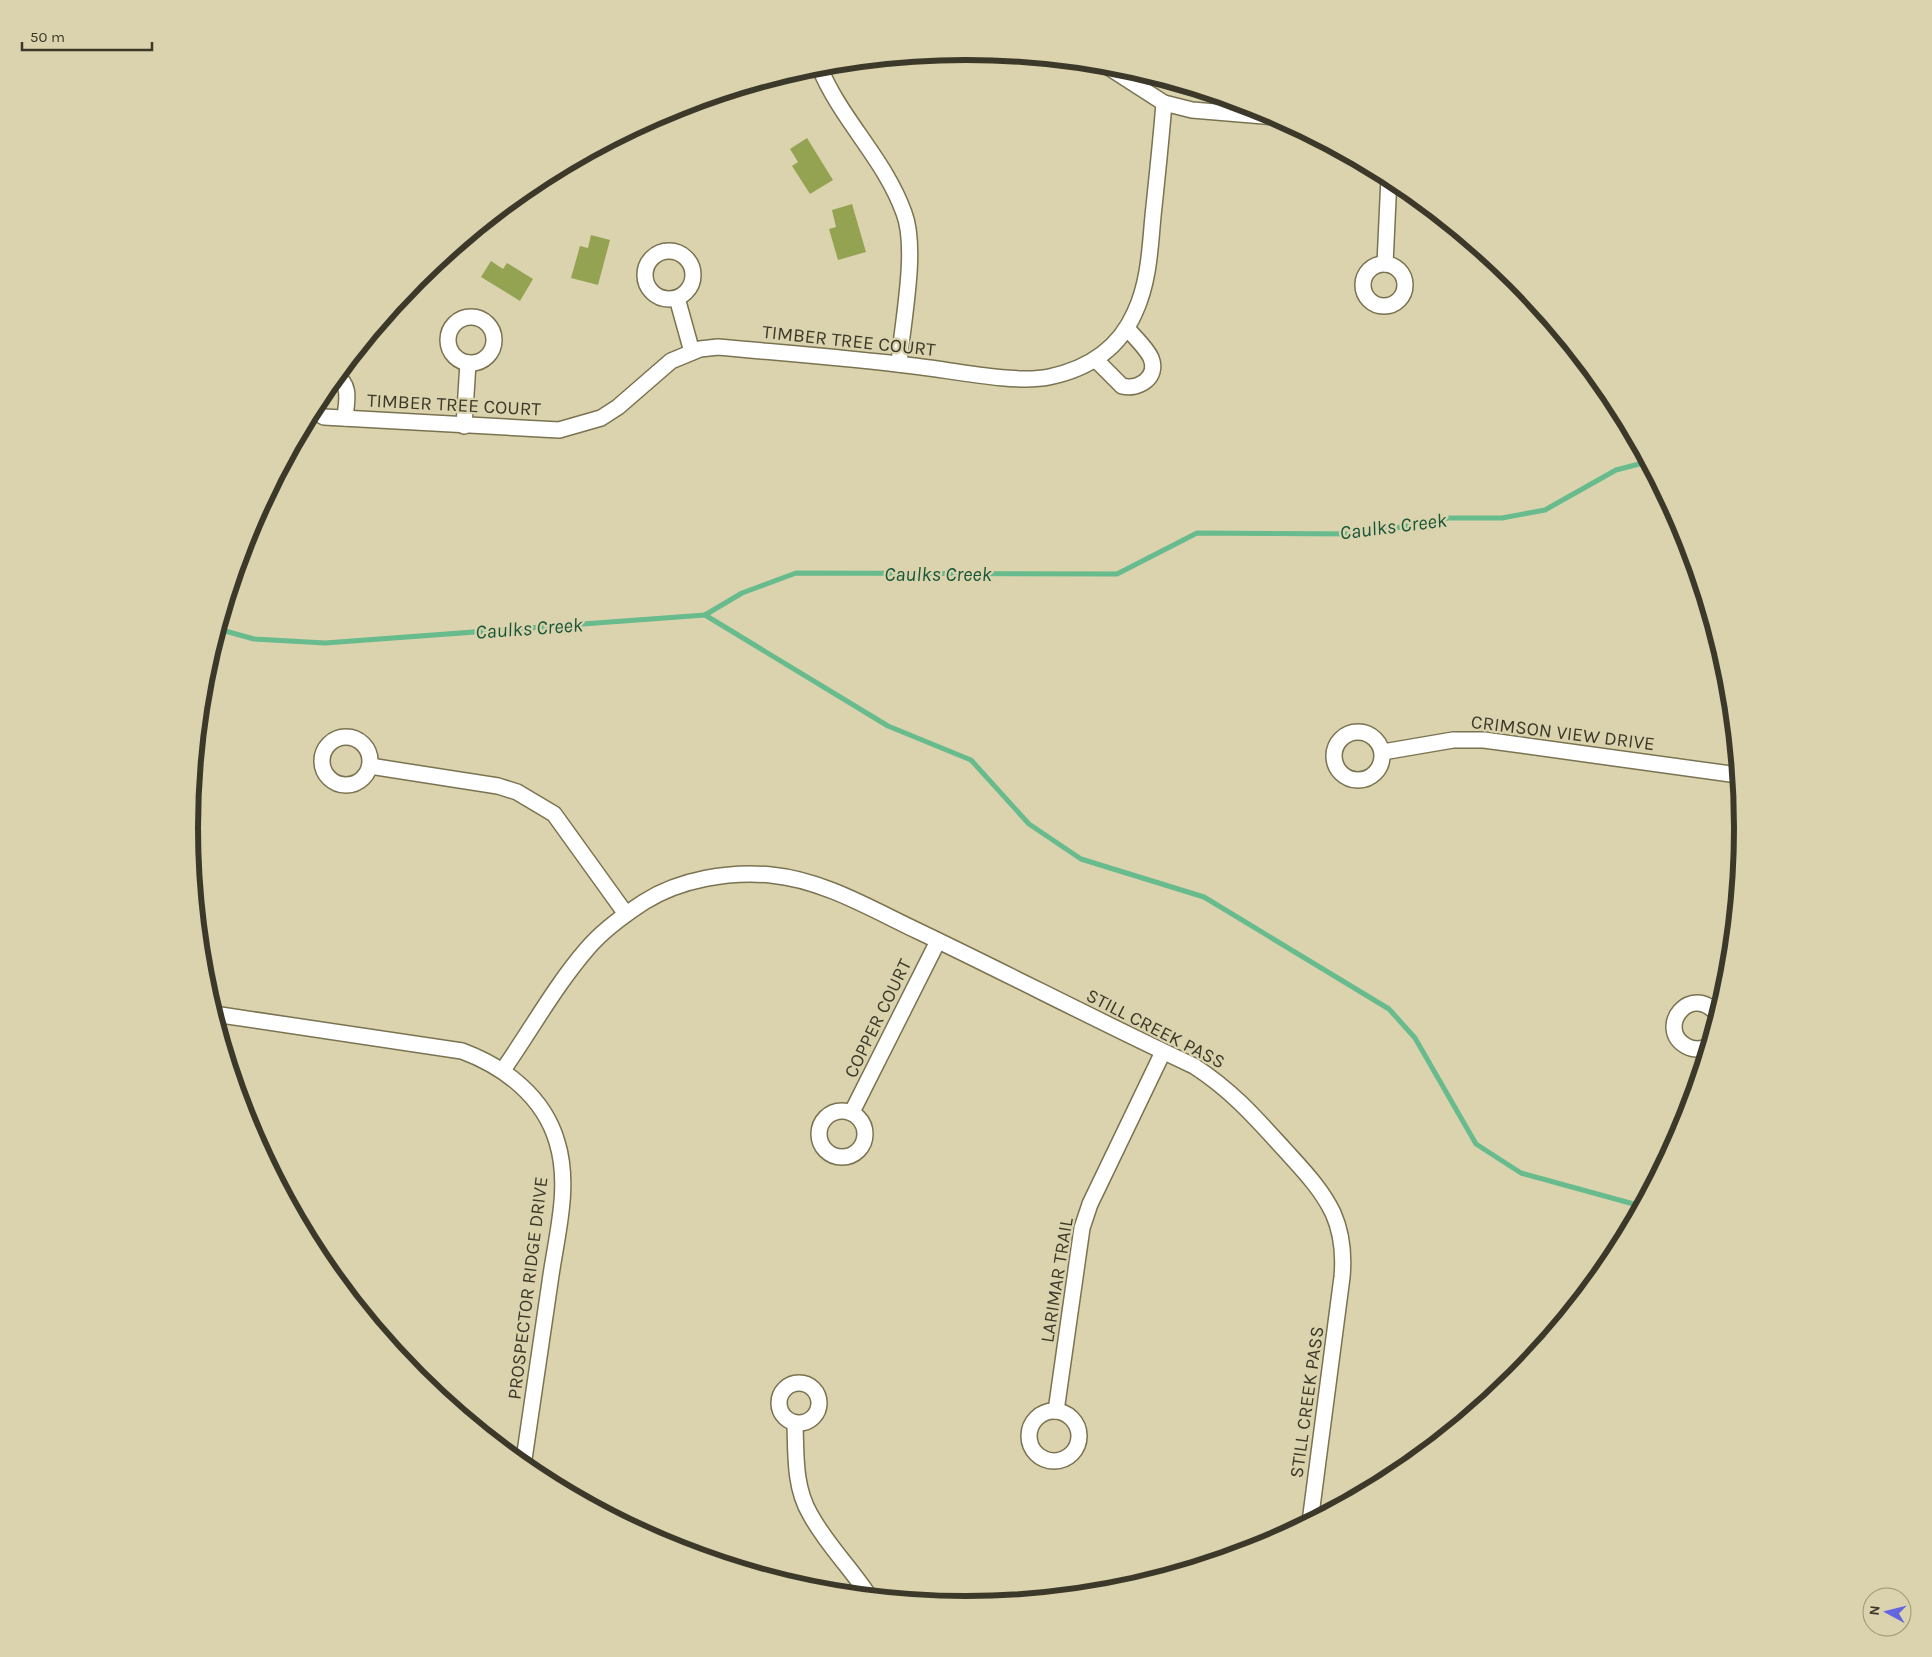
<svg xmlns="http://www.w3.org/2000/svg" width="1932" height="1657" viewBox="0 0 1932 1657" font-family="Karla,sans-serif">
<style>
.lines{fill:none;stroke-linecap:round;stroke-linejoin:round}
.stream{stroke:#67bb8d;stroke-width:5}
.building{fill:#94a352}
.street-casing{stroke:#7a7351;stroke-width:18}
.street{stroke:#fff;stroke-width:15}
.labels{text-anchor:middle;stroke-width:4.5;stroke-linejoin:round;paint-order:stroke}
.street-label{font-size:19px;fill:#3c392a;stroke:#dad3ad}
.water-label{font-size:20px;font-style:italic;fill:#175638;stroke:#dad3ad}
.rim{fill:none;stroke:#3c392a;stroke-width:6}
</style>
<rect width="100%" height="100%" fill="#dad3ad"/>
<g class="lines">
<g class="stream">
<polyline points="705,615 888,726 971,760 1029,824 1081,859 1204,897 1389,1009 1415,1038 1476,1144 1521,1173 1641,1206"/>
<polyline points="218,629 254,639 325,643 705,615 742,593 796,573 1117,574 1197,533 1363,534 1449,518 1502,518 1545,510 1616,470 1647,462"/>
</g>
</g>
<g class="building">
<polygon points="807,138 833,180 810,194 792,166 798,162 790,149"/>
<polygon points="852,204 866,252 838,260 829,229 836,227 832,210"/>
<polygon points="591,235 610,240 598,285 571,278 580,246 588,248"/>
<polygon points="491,261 503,269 507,263 533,279 520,301 481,277"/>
</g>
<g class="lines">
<defs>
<g id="street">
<polyline points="1105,65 1164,103 1192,110 1276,117"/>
<path d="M819,66C840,119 885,159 904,213C918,249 902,324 899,364"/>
<circle cx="669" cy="275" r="24"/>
<circle cx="1384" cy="285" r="21"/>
<polyline points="1385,264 1389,177"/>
<polyline points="677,298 692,352"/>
<circle cx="471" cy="340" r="23"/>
<path d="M1096,360L1122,386C1138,390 1159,378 1151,358C1146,347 1134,337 1127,328"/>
<path d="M336,377C352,384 346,404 345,418"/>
<path d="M312,410L324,417L559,430L601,418L618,407L671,361L700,349L718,347C783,353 849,358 914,366C951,370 1014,384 1049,377C1087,369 1119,349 1135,312C1149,282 1150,248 1153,216C1157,178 1161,141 1164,103"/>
<polyline points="464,426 468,363"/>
<circle cx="1358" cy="756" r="24"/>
<circle cx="346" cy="761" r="24"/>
<polyline points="1383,752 1453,740 1484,740 1738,775"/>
<polyline points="370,766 498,786 517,792 554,814 626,914"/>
<path d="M214,1014L462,1051C505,1067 544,1097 557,1142C571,1187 556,1237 550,1282C541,1343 532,1404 523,1466"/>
<path d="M1708,1046C1702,1050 1693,1050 1686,1046C1655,1028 1691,981 1718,1015"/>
<path d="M503,1070C531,1030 555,986 587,949C603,930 624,915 644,902C680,879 730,871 771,875C824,880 873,910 920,932C1012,976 1102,1023 1194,1066C1231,1090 1254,1116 1284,1149C1302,1169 1321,1188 1333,1213C1342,1233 1344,1255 1342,1277L1310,1522"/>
<circle cx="842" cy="1134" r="23"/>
<polyline points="852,1112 938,941"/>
<circle cx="799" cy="1403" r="20"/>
<polyline points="1056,1411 1082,1228 1090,1204 1163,1052"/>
<circle cx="1054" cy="1436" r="25"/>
<path d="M795,1423C796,1453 794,1487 810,1514C826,1544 851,1568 869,1596"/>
</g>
</defs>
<use href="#street" class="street-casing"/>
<use href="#street" class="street"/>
</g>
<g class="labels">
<g class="street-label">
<text transform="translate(849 340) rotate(6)" y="7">TIMBER TREE COURT</text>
<text transform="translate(454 404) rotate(3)" y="7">TIMBER TREE COURT</text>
<text transform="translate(1563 732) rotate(7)" y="7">CRIMSON VIEW DRIVE</text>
<text transform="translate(877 1018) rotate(-64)" y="7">COPPER COURT</text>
<text transform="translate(1156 1028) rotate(27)" y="7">STILL CREEK PASS</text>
<text transform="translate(1056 1280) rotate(-81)" y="7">LARIMAR TRAIL</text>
<text transform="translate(527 1288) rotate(-83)" y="7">PROSPECTOR RIDGE DRIVE</text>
<text transform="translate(1306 1402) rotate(-82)" y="7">STILL CREEK PASS</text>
</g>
<g class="water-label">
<text transform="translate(1393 526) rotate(-7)" y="7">Caulks Creek</text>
<text x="938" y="581">Caulks Creek</text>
<text transform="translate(529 628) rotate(-4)" y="7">Caulks Creek</text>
</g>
</g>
<path d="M0 0H1932V1657H0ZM198 828a768 768 0 1 1 1536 0a768 768 0 1 1-1536 0Z" fill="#dad3ad" fill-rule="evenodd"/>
<path class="rim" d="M198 828a768 768 0 1 1 1536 0a768 768 0 1 1-1536 0Z"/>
<g transform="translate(1887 1612) rotate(277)"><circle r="24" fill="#dad3ad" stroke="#9b9579"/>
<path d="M0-4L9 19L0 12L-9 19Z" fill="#6366df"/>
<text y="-8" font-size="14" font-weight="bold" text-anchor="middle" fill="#3c392a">N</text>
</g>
<path d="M22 42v8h130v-8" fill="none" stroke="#3c392a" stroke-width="2.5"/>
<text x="30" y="42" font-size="15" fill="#3c392a" stroke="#dad3ad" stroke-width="4" paint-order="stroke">50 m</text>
</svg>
